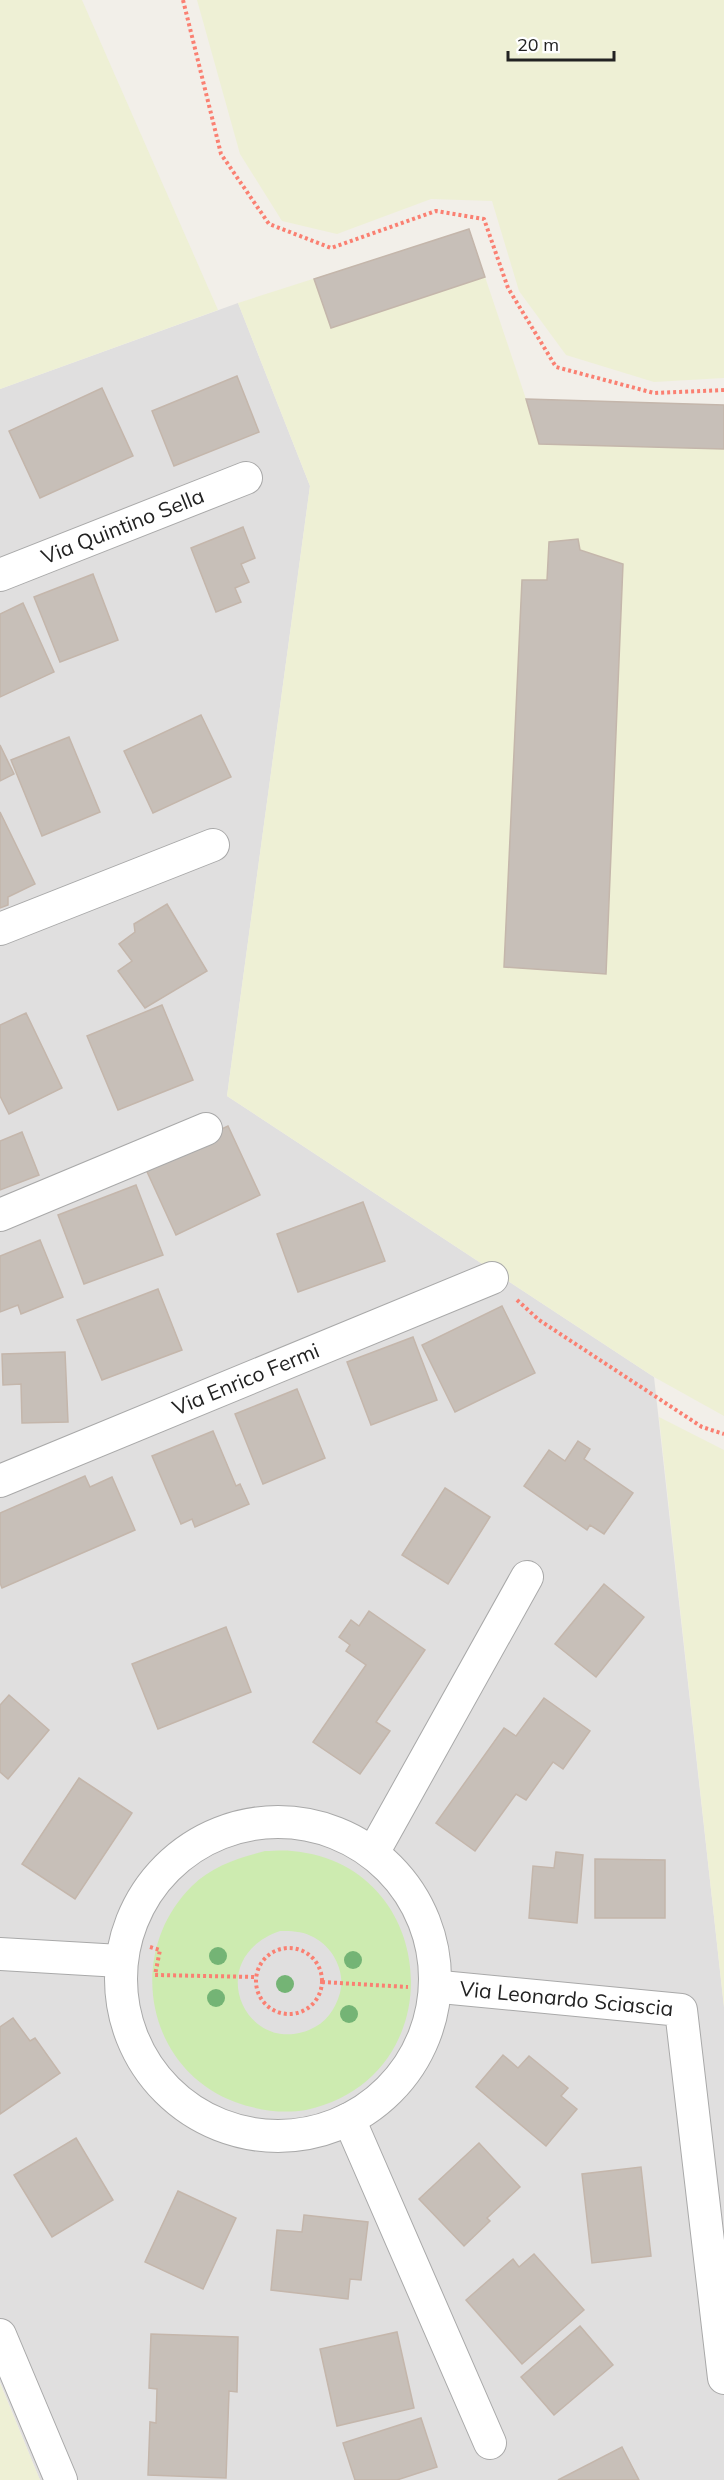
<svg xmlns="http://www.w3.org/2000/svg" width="724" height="2480" viewBox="0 0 724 2480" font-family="Mulish,sans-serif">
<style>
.residential{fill:#e0dfdf}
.farmland{fill:#eef0d5}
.grass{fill:#cdebb0;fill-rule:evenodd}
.building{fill:#c7bfb8;stroke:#c4b6ab;stroke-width:1.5}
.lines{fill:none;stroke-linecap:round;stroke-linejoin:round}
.street-casing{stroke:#a9a9a9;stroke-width:34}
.path{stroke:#fa8072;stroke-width:4;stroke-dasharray:3 3;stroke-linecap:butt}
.street{stroke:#fff;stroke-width:32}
.tree{fill:#74b475}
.labels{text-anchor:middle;stroke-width:4.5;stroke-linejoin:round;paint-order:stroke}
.street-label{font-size:21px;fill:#222;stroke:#fff}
</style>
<rect width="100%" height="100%" fill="#f2efe9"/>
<polygon class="residential" points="238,303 310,486 227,1096 654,1377 724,2007 724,2480 40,2480 0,2382 0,389"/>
<g class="farmland">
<polygon points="0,0 82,0 218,310 0,389"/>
<polygon points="197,0 724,0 724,378 654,382 566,355 519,291 492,201 431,199 337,234 282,221 240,154"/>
<polygon points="469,229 526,399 724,405 724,1416 654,1377 227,1096 310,486 238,303"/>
<polygon points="659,1417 724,1450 724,2007"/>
<polygon points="0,2383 40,2480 0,2480"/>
</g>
<path class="grass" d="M265,1851C273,1851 283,1850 292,1851C441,1864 455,2078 306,2110C282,2114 257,2110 235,2102C145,2068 125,1952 192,1886C212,1866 238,1858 265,1851ZM280,1931C291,1931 301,1931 311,1936C332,1945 346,1971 340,1993C335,2010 326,2023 309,2030C244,2056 202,1958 280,1931Z"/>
<g class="building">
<polygon points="469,229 485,277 331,328 314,279"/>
<polygon points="237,376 259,432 174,466 152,411"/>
<polygon points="102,388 133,456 40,498 9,431"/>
<polygon points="526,399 724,405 724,449 539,444"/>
<polygon points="243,527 255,558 241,564 249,582 235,588 241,602 216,612 191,548"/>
<polygon points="578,539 580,550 623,564 606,974 504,967 522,580 547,580 549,542"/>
<polygon points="93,574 118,640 60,662 34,597"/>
<polygon points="23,603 54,672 0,697 0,614"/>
<polygon points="201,715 231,777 153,813 124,751"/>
<polygon points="69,737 100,812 42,836 11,760"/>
<polygon points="0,745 14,774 0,781"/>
<polygon points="0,812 35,884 8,897 8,905 0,908"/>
<polygon points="167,904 207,971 145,1008 118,971 132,961 119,944 135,932 134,924"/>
<polygon points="162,1005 193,1080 118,1110 87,1036"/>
<polygon points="26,1013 62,1088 9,1114 0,1096 0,1025"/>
<polygon points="228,1126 260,1195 176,1235 144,1165"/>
<polygon points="22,1132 39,1175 0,1190 0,1141"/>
<polygon points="136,1185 163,1255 84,1284 58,1215"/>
<polygon points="363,1202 385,1261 298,1292 277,1234"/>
<polygon points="40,1240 63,1297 21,1314 18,1305 0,1312 0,1256"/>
<polygon points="158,1289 182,1350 102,1380 77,1320"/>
<polygon points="502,1306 535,1373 455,1412 422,1345"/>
<polygon points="413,1337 437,1400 371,1425 347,1362"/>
<polygon points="65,1352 68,1422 22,1423 21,1384 3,1385 2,1354"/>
<polygon points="297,1389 325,1458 263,1484 235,1414"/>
<polygon points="213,1431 236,1486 240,1484 249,1504 195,1527 192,1519 181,1524 152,1456"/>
<polygon points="578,1441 590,1449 584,1459 633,1493 604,1534 590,1525 587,1530 524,1486 549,1450 565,1461"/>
<polygon points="85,1476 90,1487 112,1477 135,1530 2,1588 0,1583 0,1513"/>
<polygon points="445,1488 490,1517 448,1584 402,1555"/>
<polygon points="604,1584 644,1617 596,1677 555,1644"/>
<polygon points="369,1611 425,1650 376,1722 390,1731 360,1774 313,1742 366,1665 346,1651 350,1645 339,1637 351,1620 359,1626"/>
<polygon points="226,1627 251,1692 158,1729 132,1664"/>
<polygon points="9,1695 49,1730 8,1779 0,1772 0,1705"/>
<polygon points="544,1698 590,1731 563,1769 553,1762 526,1800 516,1794 475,1851 436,1823 504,1728 516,1736"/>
<polygon points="79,1778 132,1813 75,1899 22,1864"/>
<polygon points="556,1852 583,1855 577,1923 529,1918 533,1866 554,1868"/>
<polygon points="595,1859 665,1860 665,1918 595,1918"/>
<polygon points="13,2018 30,2041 35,2038 60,2073 0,2114 0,2027"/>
<polygon points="503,2055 518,2068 529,2056 568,2088 561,2096 577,2109 546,2146 476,2087"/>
<polygon points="76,2138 113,2200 52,2237 14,2175"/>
<polygon points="479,2143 520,2187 487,2218 490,2221 464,2246 419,2199"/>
<polygon points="641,2167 651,2256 592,2263 582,2174"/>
<polygon points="178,2191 236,2218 203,2289 145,2262"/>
<polygon points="304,2215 368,2222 361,2280 350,2279 348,2299 271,2290 277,2230 302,2232"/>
<polygon points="534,2254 584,2310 522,2364 466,2300 513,2259 519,2267"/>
<polygon points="580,2326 613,2365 554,2415 521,2377"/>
<polygon points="397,2332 414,2408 337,2426 320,2349"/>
<polygon points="151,2334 238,2337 237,2392 229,2391 226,2478 148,2475 150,2422 156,2423 157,2389 149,2388"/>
<polygon points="421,2418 437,2467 397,2480 355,2480 343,2443"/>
<polygon points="622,2447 639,2480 558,2480"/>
</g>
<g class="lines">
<defs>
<g id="street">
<path id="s1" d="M0,575L246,478"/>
<polyline points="0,929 213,845"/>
<polyline points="0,1215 206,1129"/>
<path id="s2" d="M0,1481L492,1278"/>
<circle cx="278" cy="1979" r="157"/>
<polyline points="373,1853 527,1577"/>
<polyline points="0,1954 120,1961"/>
<path id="s3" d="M441,1987L681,2010L724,2378"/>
<polyline points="349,2119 490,2443"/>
<polyline points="0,2335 61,2480"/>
</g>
</defs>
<use href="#street" class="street-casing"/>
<g class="path">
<polyline points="183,0 221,154 269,224 331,248 436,211 484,219 508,288 556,367 654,393 724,390"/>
<polyline points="517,1300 539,1320 702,1427 724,1434"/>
<polyline points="150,1947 160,1950 155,1975 256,1977"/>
<circle cx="289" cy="1981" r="33"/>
<polyline points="322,1982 408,1987"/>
</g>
<use href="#street" class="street"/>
</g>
<g class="tree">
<circle cx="218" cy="1956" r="9"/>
<circle cx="353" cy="1960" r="9"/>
<circle cx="285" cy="1984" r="9"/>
<circle cx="216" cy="1998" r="9"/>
<circle cx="349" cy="2014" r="9"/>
</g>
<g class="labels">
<g class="street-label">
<text dy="7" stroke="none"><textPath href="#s1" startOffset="132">Via Quintino Sella</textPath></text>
<text dy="7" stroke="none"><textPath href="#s2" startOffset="266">Via Enrico Fermi</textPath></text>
<text dy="7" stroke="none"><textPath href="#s3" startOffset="126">Via Leonardo Sciascia</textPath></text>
</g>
</g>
<path d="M508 51v9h106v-9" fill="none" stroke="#222222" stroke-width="3"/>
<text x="517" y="51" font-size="18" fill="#222222" stroke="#ffffff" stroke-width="4.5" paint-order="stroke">20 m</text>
</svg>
